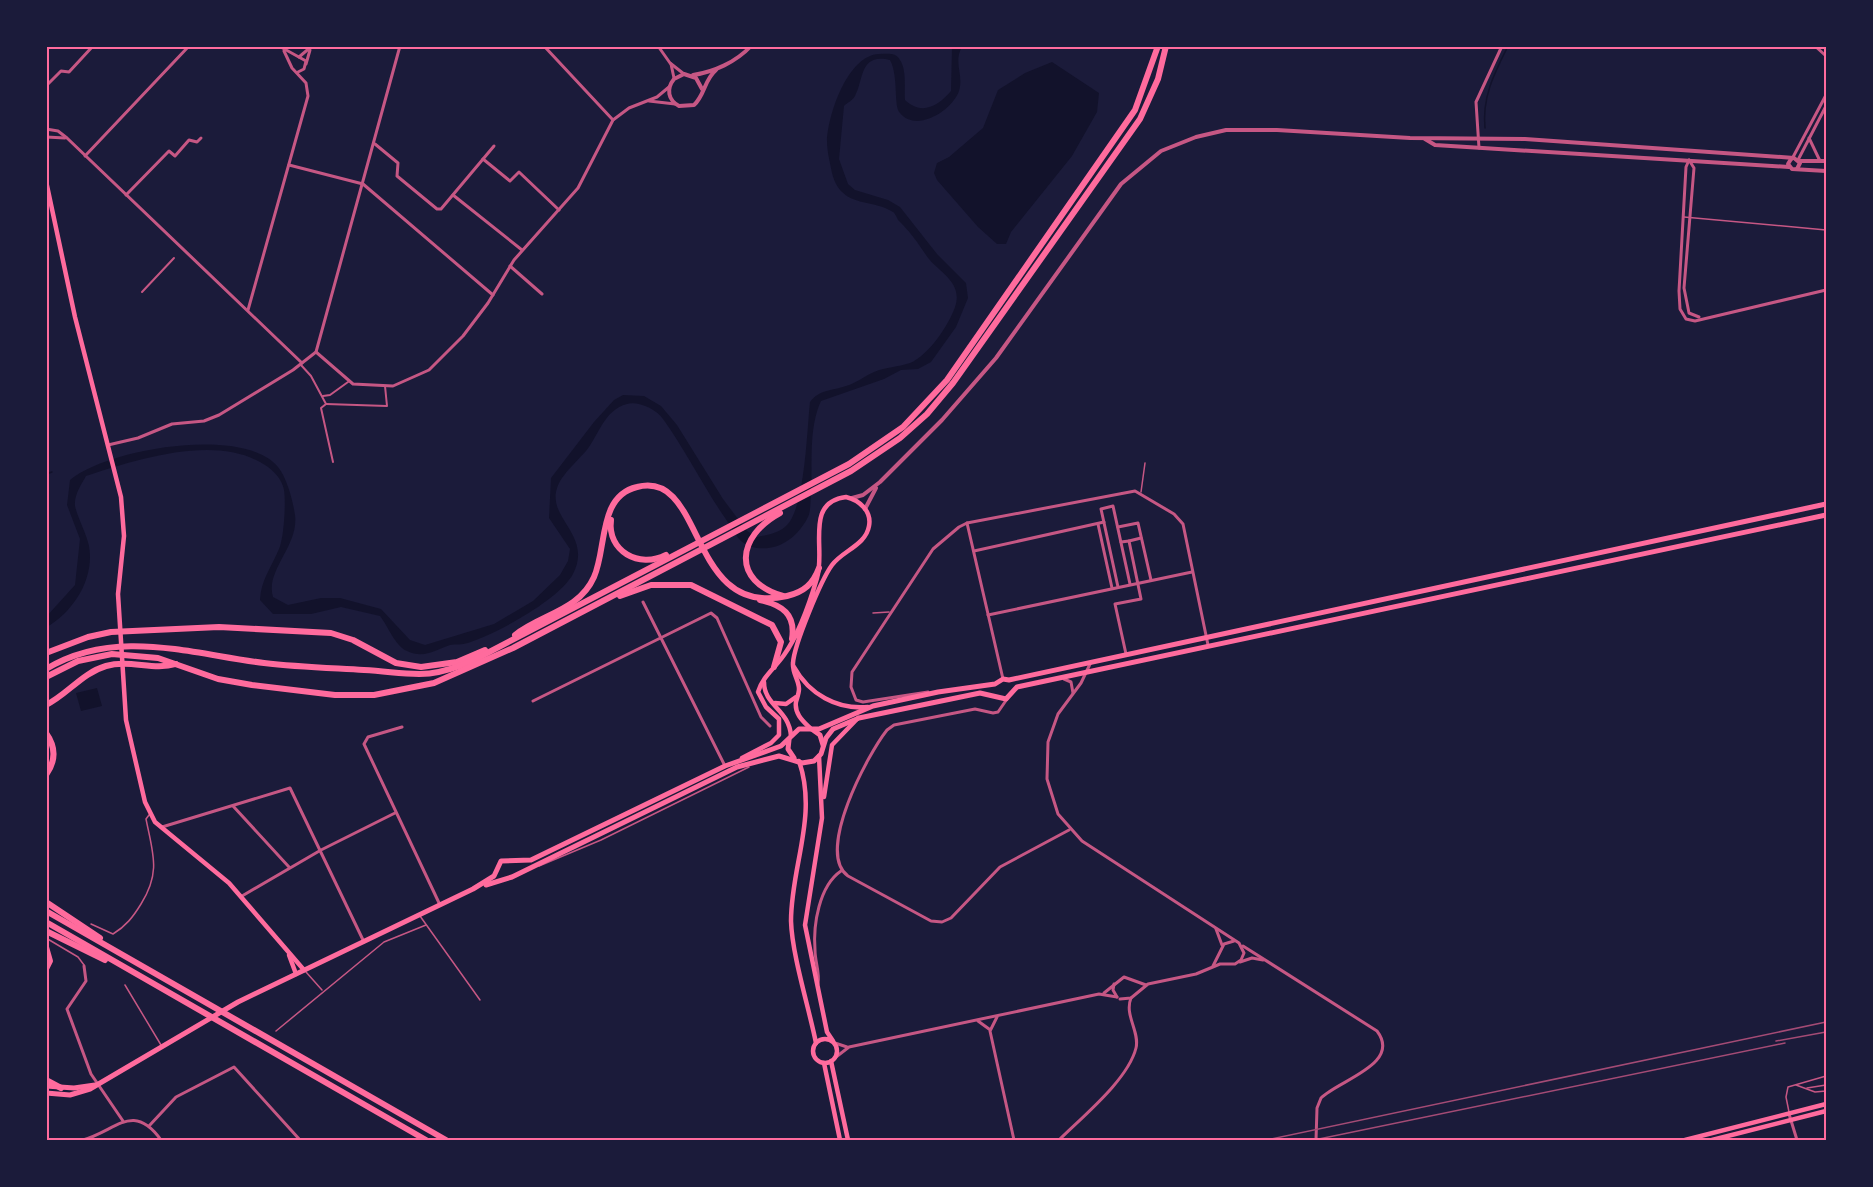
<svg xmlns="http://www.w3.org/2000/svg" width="1873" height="1187" viewBox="0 0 1873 1187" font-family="Rubik,sans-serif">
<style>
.water{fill:#12122b}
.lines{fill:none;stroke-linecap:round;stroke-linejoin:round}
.stream{stroke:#12122b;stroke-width:1.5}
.service{stroke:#c65784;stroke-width:1.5}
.pedestrian{stroke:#c65784;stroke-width:2}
.minor{stroke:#c65784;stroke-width:3}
.tertiary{stroke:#c65784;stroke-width:4}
.secondary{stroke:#ff6b9d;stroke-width:4.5}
.primary{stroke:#ff6b9d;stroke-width:5}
.motorway{stroke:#ff6b9d;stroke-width:6}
.rail{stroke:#a44b75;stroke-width:1.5}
.neatline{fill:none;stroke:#ff6b9d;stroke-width:2}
</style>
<rect width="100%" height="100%" fill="#1b1b3a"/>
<g class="water">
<path d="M952,47H962C953,62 964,75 959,91C952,111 916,133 900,113C893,106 899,77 890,60C859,53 864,80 855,96C853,100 847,103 844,106L839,159L848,184L855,190L888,200L900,207L937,254L966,283L968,298L956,327L931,362L918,369L901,370L884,379L821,401C808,429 813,464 811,495C810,502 811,511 808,517C802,529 793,539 780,545C767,550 752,550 741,541C734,534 729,523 723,515C702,484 684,448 663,419C656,409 638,401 627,404C604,410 599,435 586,451C578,460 569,468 562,478C537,516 595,531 573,574C559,600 496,634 468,643C462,645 456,644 450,645C435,650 424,659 407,651C395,646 388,626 380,616L341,607L311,614H273L260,600C261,580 271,568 279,549C284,538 286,502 284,490C282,479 273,470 265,465C216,433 136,460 86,476C81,485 74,495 75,506C78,519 86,532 89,546C95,579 73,612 47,627L46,617L75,585L80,539L67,505L70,480C106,449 244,425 278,467C287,478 293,501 295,515C299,546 265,570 273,597L288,605L321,598H340L381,609L410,640L425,645L494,624L533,601L560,575L568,561L570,549L549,518L551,478L594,422L614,400L623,395L644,396L661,406L677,425L723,499L747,531L757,537C767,535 780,533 787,525C805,507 807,429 810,402C820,389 832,391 846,386C857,383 864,376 874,372C886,367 898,367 910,363C928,356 949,325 955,307C964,281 936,271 926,255C915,239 912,234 898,220C897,218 895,213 893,212C872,198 841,209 832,173C830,162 827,152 827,141C828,114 848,55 879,54C887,54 896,52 900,60C907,70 904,89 905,100C922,116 938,106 951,91Z"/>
<polygon points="1052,62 1099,93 1097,112 1072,156 1011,232 1006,244 997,244 978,227 937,180 934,173 937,163 949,157 983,128 998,90 1025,73"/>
<polygon points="97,688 102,706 81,711 76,693"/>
</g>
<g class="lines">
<g class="stream">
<path d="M1485,128C1482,97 1494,74 1508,46"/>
<polyline points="46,474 52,472"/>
</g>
<g class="service">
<polyline points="1684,217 1826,230"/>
<polyline points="1141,492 1145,463"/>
<polyline points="873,613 889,612"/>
<polyline points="539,866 601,840 749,767"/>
<polyline points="420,916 480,1000"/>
<path d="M91,924L113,934C126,926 133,917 141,904C161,872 153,854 146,819L149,815"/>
<polyline points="46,938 78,957 84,965"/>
<polyline points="306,972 322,990"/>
<polyline points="125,985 161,1045"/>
<polyline points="276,1031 384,942 426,925"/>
<polyline points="1796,1085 1815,1092 1826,1091"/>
<polyline points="1807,1088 1826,1085"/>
<polyline points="1789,1112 1786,1097 1788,1087 1826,1076"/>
</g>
<g class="pedestrian">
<polyline points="142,292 174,258"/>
<polyline points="301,365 311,376 326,404 321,408 333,462"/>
<polyline points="323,396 330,395 348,382"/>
<polyline points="326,404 387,406 385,386"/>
</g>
<g class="minor">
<polyline points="279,46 306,61 304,69 298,72"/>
<polyline points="544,46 613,120"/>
<polyline points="658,46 670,63 684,74"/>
<polyline points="1815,46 1826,56"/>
<polyline points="1825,46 1826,48"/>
<polyline points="299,57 312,46"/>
<polyline points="306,64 310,50"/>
<polyline points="671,64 674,78"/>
<polyline points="46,86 61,71 69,72 93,46"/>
<polyline points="649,101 675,104"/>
<polyline points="46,129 58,131 67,138 302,363"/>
<polyline points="46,137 65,138"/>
<polyline points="1809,138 1820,161"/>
<polyline points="375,144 398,163 397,176 437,209 441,209 494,146"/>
<polyline points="1479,148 1476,102 1502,46"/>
<polyline points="85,156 189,46"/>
<polyline points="483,159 510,181 519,172 559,210"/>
<polyline points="1792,159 1826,95"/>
<polyline points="1689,160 1686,167 1679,291 1680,309 1686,319 1695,321 1826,290"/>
<polyline points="1689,160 1694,168 1684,288 1689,313 1699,317"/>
<polyline points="1798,160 1826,106"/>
<polyline points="289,165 363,184 493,295"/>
<polyline points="126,195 169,151 175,156 189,140 197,142 201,138"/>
<polyline points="453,195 522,250"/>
<polyline points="510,266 542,294"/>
<polyline points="248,310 308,96 306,83 292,68 284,51"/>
<polyline points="316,352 353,384 393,386 429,370 463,336 488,303 514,260 578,188 613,120 629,108 657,97 669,87"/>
<polyline points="108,445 138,438 172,424 204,421 219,415 293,370 316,352 400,46"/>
<polyline points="967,523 1003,679"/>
<polyline points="1098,524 1112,588"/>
<polyline points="1118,527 1138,523 1151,580"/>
<polyline points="1129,541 1141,538"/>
<polyline points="1121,542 1129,541 1141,599 1115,604 1126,654"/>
<polyline points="974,551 1104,522"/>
<polyline points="1118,587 1101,509 1113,506 1130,584"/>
<polyline points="643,602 725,766"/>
<polyline points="988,615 1192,572"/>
<polyline points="1091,662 1081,683 1058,714 1048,742 1047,779 1058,814 1082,841 1239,943 1244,953 1241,960 1235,964 1220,964 1196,974 1148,984 1131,998 1120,999"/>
<polyline points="1064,679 1071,682 1073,693"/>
<polyline points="928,692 863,702 856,700 851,687 852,672 933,549 959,527 967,523 1135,491 1174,514 1183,524 1208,645"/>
<path d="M1007,699L998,712L993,713L975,709L894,725L887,730C868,754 815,852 848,876L931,921L942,922L951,918L1000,867L1069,830"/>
<polyline points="533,701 711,613 717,618 761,717 770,726"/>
<polyline points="402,727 368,737 364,744 440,905"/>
<polyline points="233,806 289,867"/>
<polyline points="162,827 290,788 364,942"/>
<polyline points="242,896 321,850 395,813"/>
<polyline points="1216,929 1222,945"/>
<path d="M1243,946L1377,1031C1402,1064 1339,1080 1321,1098L1317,1108L1316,1140"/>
<polyline points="1240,962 1252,958 1263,960"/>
<polyline points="84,966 86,981 67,1009 91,1074 123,1121"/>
<polyline points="1213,966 1224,944 1234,941"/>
<path d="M818,984C820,972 815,962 815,950C813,925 819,886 841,871"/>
<polyline points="1114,984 1113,990 1117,997"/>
<polyline points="1104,993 1124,977 1146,985"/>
<polyline points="997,1017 990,1031 1014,1140"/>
<polyline points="978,1021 989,1029"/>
<polyline points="835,1043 847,1047"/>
<polyline points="836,1057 849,1047 1099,994 1117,997"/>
<polyline points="1789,1114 1797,1140"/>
<polyline points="149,1126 176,1097 234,1067 300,1140"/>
<path d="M83,1140C116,1131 133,1101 161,1140"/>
<path d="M1059,1140C1082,1117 1128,1080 1136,1048C1140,1032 1124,1015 1131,998"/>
</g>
<g class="tertiary">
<path d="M693,75C714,72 736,62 751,46"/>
<path d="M702,89L696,78L684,74L674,79C666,89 668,100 679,106L694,105C705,95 704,80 716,70"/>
<polyline points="1425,139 1435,145 1789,167"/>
<polyline points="1791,159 1788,164 1792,169 1826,171"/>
<polyline points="1799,161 1826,161"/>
<polyline points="852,498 863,495 880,482 942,420 996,358 1121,184 1161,151 1196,137 1226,130 1277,130 1410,138 1525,139 1794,158 1800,163 1797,169"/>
<polyline points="865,509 876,488"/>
</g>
<g class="secondary">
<polyline points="46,181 75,317 121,497 124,536 118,594 126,720 145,802 155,822 229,883 304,970"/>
<path d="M794,667C809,694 837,710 868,707"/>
<path d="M764,682C764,706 789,709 791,736"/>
<polyline points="775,703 786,704 796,697"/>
<polyline points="819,756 822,818 805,925 827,1032 833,1041"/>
<path d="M742,758L771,743L779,735V719L766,707L758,692C763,676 775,668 784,655C799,634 810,602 817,578C826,550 804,502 846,497C859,500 872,511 869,526C866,545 842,551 832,565C821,580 794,645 793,663C792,673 799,680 799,689C799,693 797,698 796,702C794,714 804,722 811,729"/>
<path d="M799,761C818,816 791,866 791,921C792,955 809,1008 816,1043"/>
<polyline points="824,797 832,745 858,718"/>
<polyline points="289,955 296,974"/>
<circle cx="825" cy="1051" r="12"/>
<polyline points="831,1061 848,1140"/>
<polyline points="824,1063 840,1140"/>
<polyline points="1685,1140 1826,1104"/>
<polyline points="1712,1140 1826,1111"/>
</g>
<g class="primary">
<polyline points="813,730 820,735 823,745"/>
<polyline points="789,740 788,749 794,758"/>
<polyline points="486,885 512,877 737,767 779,756 802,763 814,761 821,754 826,738 833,729 859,718 980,693 1006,699 1017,687 1826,515"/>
<polyline points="46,1086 74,1088 95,1085"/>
<polyline points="46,1093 70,1095 90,1089 238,1002 473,889 494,876 501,861 531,860 725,766 781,746 799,729 819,729 873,706 938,692 995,684 1003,679 1009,680 1826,504"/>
</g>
<g class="motorway">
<path d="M780,513C737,536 731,581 783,596"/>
<path d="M611,520C607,551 639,569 666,555"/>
<polyline points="620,596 651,585 691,585 772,625 781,642 774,667"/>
<path d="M760,600C782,605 796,614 792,639"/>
<path d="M515,635C541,614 579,611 594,577C607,548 598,496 637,487C706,469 687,619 787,596C804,592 813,584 819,568"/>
<polyline points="46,653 88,637 111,632 219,627 331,633 353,640 396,663 421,667 457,662 485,650"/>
<path d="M46,669C115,627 191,654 264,663C297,667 331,668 364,670C413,673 427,681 474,660L849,464L903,427L947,380L1135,110L1158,46"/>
<polyline points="46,677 78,661 112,654 158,658 218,679 252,685 335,695 374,695 434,683 513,648 851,471 900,438 927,414 953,383 1140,119 1158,79 1166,46"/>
<path d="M46,705C68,694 82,673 106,666C130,659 153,671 176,664"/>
<path d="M46,733C56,747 56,761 46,775"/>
<polyline points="46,902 100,938"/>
<polyline points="46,911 446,1140"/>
<polyline points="46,922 426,1140"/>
<polyline points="46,931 105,960"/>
<polyline points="46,947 50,961 46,969"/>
<polyline points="46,1080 61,1088"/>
</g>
<g class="rail">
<polyline points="1776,1041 1826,1032"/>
<polyline points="1266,1140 1826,1022"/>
<polyline points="1314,1140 1785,1043"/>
</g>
</g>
<rect width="1873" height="1187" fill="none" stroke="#1b1b3a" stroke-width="96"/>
<rect x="48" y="48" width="1777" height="1091" class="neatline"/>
</svg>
